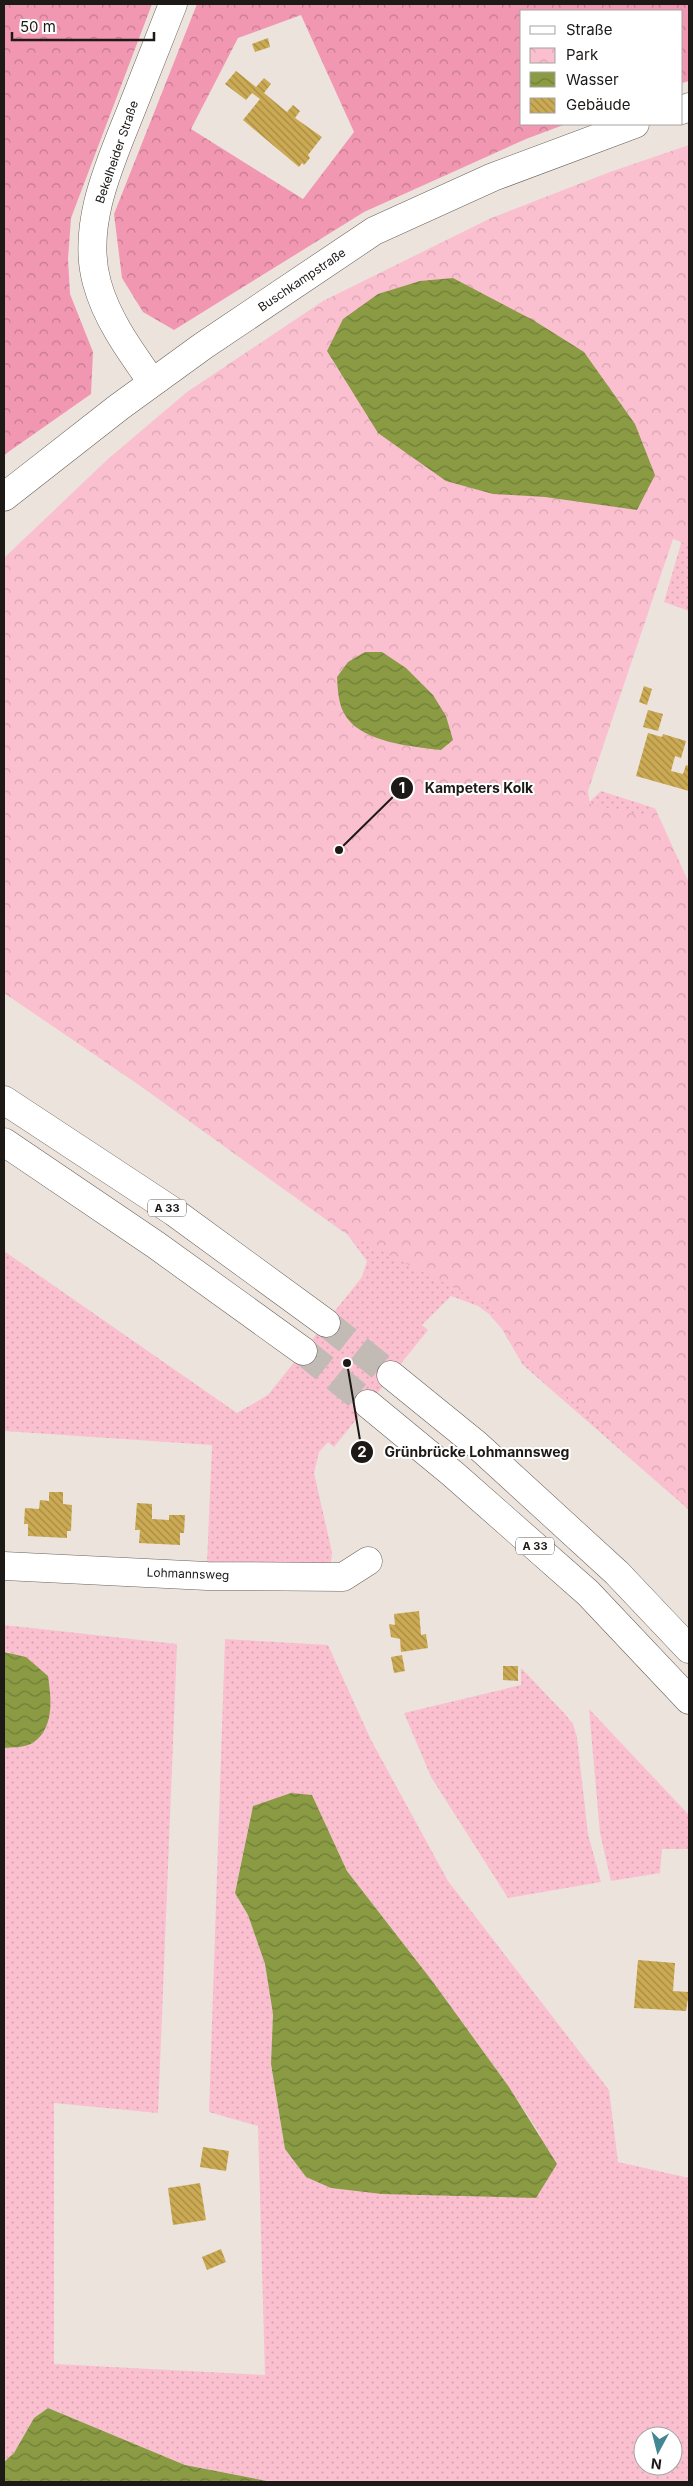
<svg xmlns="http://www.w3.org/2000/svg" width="693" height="2486" viewBox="0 0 693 2486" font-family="Inter,sans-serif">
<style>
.grass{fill:url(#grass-dots);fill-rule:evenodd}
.forest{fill:url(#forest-crowns);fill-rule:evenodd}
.park{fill:url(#park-crowns)}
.water{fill:url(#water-waves)}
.building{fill:url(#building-back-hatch)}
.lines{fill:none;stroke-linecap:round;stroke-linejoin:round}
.highway-tunnel{stroke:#c2bbb5;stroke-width:28;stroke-dasharray:28 14;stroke-linecap:butt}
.minor-casing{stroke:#69625c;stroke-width:29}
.major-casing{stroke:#69625c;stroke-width:29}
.highway-casing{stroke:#69625c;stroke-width:29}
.minor{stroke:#fff;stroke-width:28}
.major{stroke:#fff;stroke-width:28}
.highway{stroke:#fff;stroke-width:28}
.labels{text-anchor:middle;stroke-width:4;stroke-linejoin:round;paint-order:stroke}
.shield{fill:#fff;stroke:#605e5d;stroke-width:1}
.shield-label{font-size:11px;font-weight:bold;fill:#1c1917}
.street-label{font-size:12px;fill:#1c1917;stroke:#fff}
.leader{fill:none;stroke:#1c1917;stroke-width:2}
.callout-dot{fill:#1c1917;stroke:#fff;stroke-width:2}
.mark-label{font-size:15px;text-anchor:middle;font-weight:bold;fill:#fff}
.callout-label{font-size:14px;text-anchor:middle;font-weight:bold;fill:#1c1917;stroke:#fff;stroke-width:4;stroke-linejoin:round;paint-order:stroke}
</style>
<defs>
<pattern id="grass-dots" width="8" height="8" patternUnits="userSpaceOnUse" patternTransform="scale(1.25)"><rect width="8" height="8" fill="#fbc0d0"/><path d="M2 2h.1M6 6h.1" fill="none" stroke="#d7a4b2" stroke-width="1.8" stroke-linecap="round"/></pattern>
<pattern id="forest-crowns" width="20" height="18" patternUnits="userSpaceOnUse" patternTransform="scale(1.25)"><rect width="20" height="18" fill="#f297b2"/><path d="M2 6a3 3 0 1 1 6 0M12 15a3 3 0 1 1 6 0" fill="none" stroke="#c37a90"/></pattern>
<pattern id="park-crowns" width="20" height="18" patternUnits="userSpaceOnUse" patternTransform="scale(1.25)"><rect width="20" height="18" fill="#fbc0d0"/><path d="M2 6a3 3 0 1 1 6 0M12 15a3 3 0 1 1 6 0" fill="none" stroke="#d7a4b2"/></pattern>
<pattern id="water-waves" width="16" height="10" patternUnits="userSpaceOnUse" patternTransform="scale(1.25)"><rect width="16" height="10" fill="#8a9b44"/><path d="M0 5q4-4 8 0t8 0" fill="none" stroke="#707e38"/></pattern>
<pattern id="building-back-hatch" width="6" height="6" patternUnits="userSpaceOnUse" patternTransform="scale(1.25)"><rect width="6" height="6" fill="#cbaa53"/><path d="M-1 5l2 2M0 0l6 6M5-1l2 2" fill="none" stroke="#a48a44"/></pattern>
</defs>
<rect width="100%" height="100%" fill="#ebe3dc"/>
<g class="grass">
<polygon points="682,540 689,542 689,611 664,602"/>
<polygon points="601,791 654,808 689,1394 689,1510 523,1365 502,1329 489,1314 478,1306 451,1296 422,1325 428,1330 334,1447 328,1442 319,1452 314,1473 332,1552 331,1564 207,1564 212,1445 4,1431 4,1251 237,1413 268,1395 362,1277 367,1261 341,1226 565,825"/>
<path d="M4,1625L177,1644L158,2113L54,2103V2364L265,2375L258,2126L209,2112L225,1639L328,1645L371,1740L448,1881L609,2090L618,2162L689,2178V2482H272L185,2465L48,2408L34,2418L14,2453L4,2462V1748L24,1746L9,1652H4ZM312,1795L347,1871L433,1982L509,2087L541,2136L306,2177L285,2149L271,2064L273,2014L265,1964L248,1915L235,1892L253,1806ZM643,2436H673V2466H643Z"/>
<polygon points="521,1668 565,1714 573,1724 577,1737 588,1834 601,1882 508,1898 431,1777 404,1713 521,1685"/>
<polygon points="589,1709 689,1815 689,1849 662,1849 660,1873 611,1881 600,1833"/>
</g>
<g class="forest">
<polygon points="4,4 152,4 71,218 68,259 70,294 93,352 91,394 4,455"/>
<path d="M197,4H689V81L682,83V11H522V124H566L526,139L364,212L174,330L143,312L122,278L114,214ZM301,15L354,132L303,199L191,129L238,38Z"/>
</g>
<polygon class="park" points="689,145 689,545 673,539 588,791 590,804 646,817 655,808 689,883 689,1509 615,1438 516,1353 490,1306 342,1231 139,1085 4,993 4,558 108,459 187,392 323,301 489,219 610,172"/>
<g class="water">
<polygon points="453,278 533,320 584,352 635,424 655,475 637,510 545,497 493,494 446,481 378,433 327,351 343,319 378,294 420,281"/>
<path d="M365,652H382L406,668L433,695L446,716L453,740L441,750C413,747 364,742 347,718C338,706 338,691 337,677L348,662Z"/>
<path d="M4,1652L26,1657L48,1676C51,1697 55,1727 34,1742C26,1748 13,1747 4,1748Z"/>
<polygon points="291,1793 312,1795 347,1871 433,1982 509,2087 557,2164 536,2198 382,2194 331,2188 306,2177 285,2149 271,2064 273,2014 265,1964 248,1915 235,1893 253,1806"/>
<polygon points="48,2408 185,2465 272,2482 4,2482 4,2462 14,2453 34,2418"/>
</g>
<g class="building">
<polygon points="268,38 270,47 255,52 252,44"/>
<polygon points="236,71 256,87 264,78 271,84 264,93 287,112 293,105 300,111 295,118 322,137 308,155 310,158 304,165 302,163 299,167 243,120 260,99 252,93 246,100 225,84"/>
<polygon points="644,686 652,689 647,705 639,702"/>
<polygon points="648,710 663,714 658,731 643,727"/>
<polygon points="648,733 662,737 663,734 686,741 681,758 675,756 671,771 683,774 686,765 689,766 689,791 636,776"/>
<polygon points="49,1492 63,1492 63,1504 72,1505 71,1531 67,1531 67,1538 28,1536 28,1524 24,1524 25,1508 39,1509 40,1500 49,1501"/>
<polygon points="137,1503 152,1504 152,1519 169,1520 169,1515 185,1515 184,1533 180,1533 180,1545 139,1543 140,1530 135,1530"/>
<polygon points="419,1611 421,1635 426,1634 428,1648 401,1652 400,1639 391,1637 389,1624 395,1625 394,1614"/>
<polygon points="402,1655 405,1671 394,1673 391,1657"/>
<polygon points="503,1666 518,1666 518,1681 503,1680"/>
<polygon points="638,1960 675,1963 673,1991 689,1992 686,2011 634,2008"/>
<polygon points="203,2147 229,2151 226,2171 200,2167"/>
<polygon points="200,2183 206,2220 173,2225 168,2188"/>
<polygon points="221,2249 226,2262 207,2270 202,2257"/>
</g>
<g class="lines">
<g class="highway-tunnel">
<polyline points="326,1323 391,1375"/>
<polyline points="303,1351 368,1404"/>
</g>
<defs>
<g id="minor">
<path d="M152,382C131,352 107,320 97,283C80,223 113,157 134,103C147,70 160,37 173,4"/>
<polyline points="4,1566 207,1576 343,1577 368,1561"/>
</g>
<g id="major">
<polyline points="682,110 689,107"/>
<polyline points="4,497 119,407 203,346 374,231 493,177 635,124"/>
</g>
<g id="highway">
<polyline points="4,1100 174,1212 326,1323"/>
<polyline points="4,1142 156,1245 303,1351"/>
<polyline points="391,1375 476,1444 617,1573 689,1649"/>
<polyline points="368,1404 453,1474 588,1593 689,1700"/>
</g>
</defs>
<use href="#minor" class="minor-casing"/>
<use href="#major" class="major-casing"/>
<use href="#highway" class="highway-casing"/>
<use href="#minor" class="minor"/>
<use href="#major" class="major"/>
<use href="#highway" class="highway"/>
</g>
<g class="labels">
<g class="shield">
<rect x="148" y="1199.5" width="38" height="17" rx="4"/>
<rect x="516" y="1537.5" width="38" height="17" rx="4"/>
</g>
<g class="shield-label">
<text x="167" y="1212">A 33</text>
<text x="535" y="1550">A 33</text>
</g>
<g class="street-label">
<text transform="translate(117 152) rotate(-71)" y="4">Bekelheider Straße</text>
<text transform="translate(302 280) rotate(-34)" y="4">Buschkampstraße</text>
<text transform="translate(188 1574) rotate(2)" y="4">Lohmannsweg</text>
</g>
</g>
<path class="leader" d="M339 850L402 788M347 1363L362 1452"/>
<g class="callout-dot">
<circle cx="339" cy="850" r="5"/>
<circle cx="347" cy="1363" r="5"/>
<circle cx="402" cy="788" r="12"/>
<circle cx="362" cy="1452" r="12"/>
</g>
<g class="mark-label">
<text x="402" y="793">1</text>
<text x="362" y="1457">2</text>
</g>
<g class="callout-label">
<text x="479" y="793">Kampeters Kolk</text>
<text x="477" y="1457">Grünbrücke Lohmannsweg</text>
</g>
<rect width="693" height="2486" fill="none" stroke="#1c1917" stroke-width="10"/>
<rect x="520" y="10" width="162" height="115" fill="#ffffff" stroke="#a4a3a2"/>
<rect x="530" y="26" width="25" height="8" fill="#ffffff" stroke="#a4a3a2"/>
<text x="566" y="35" font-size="15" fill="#1c1917">Straße</text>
<rect x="530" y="48" width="25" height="15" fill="url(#park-crowns)" stroke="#a4a3a2"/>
<text x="566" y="60" font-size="15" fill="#1c1917">Park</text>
<rect x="530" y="72" width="25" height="15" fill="url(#water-waves)" stroke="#a4a3a2"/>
<text x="566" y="85" font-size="15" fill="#1c1917">Wasser</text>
<rect x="530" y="98" width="25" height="15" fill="url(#building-back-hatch)" stroke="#a4a3a2"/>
<text x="566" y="110" font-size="15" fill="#1c1917">Gebäude</text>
<g transform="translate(658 2451) rotate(187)"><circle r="24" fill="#ffffff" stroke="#a4a3a2"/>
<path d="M0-4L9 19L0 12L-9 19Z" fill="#428892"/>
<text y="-8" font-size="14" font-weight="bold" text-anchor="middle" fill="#1c1917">N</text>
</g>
<path d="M12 32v8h142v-8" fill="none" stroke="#1c1917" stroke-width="2.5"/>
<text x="20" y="32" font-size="15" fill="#1c1917" stroke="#ffffff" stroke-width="4" paint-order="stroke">50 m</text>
</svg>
